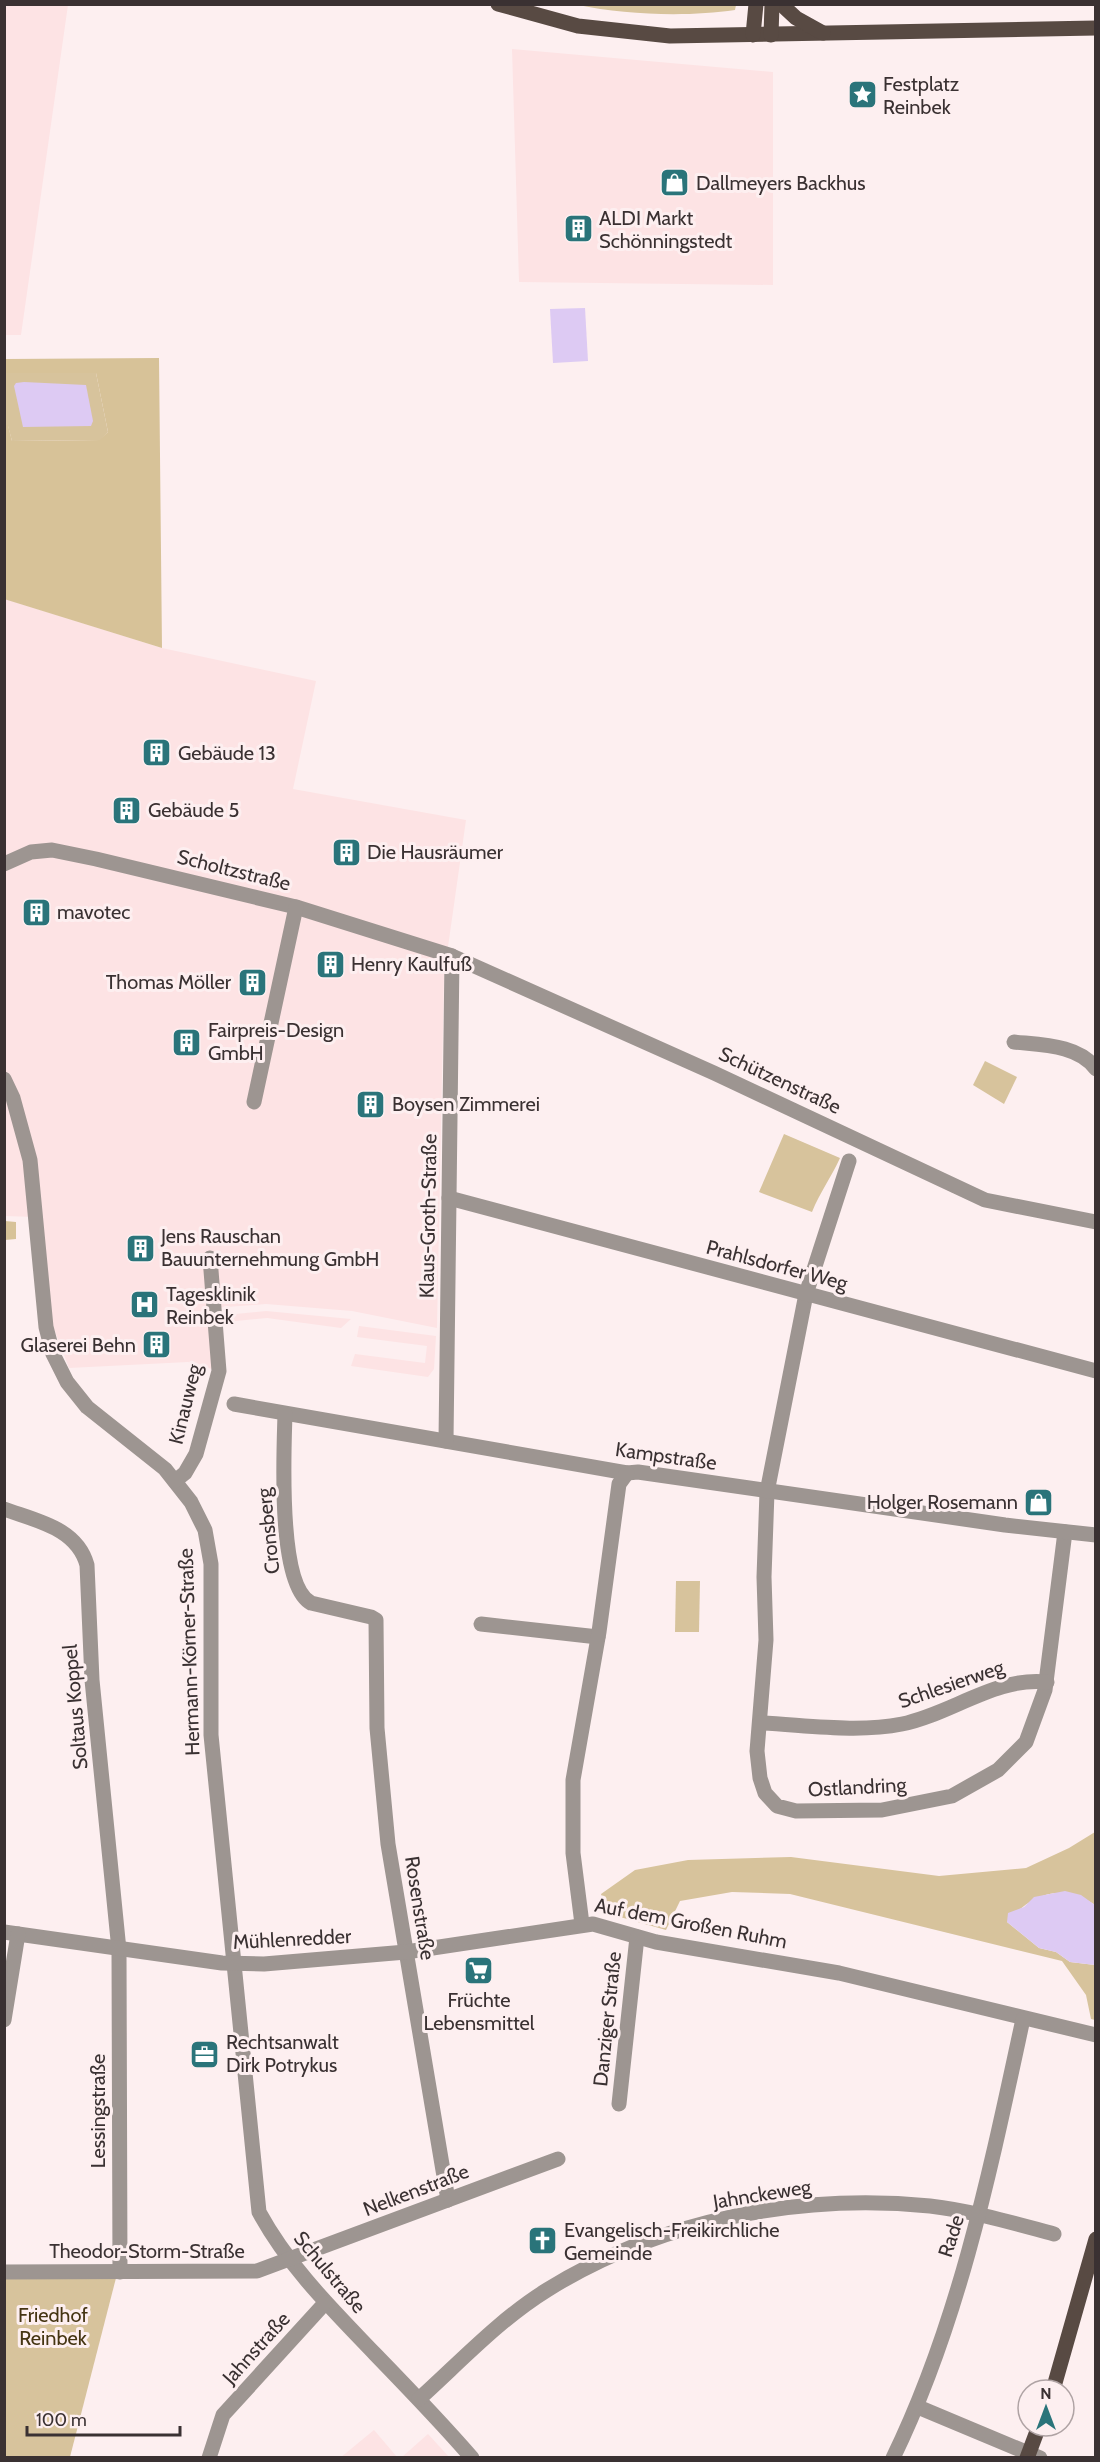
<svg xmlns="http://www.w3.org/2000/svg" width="1100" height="2462" viewBox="0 0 1100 2462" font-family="Cabin,sans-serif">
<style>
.built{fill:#fde3e4}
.green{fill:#d7c39c}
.forest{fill:#d7c298}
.water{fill:#ddcaf3}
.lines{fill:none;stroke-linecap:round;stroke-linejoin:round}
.minor{stroke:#9d9591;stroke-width:15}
.major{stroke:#584a43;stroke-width:15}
.labels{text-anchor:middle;stroke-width:6;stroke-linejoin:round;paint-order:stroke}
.poi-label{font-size:20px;fill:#3a3132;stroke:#fdeff0;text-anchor:start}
.street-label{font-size:20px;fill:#3a3132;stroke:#fdeff0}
.park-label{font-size:20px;fill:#453513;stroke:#fdeff0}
</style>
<rect width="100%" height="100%" fill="#fdeff0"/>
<g class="built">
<polygon points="4,5 68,5 21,335 5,335"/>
<polygon points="512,49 773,72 773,285 519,282"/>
<polygon points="5,599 162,648 316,681 293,789 466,820 444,975 437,1328 352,1311 266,1304 214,1308 219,1371 188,1362 69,1368 51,1321 34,1217 5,1216"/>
<polygon points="266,1311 351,1319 341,1328 267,1318 226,1322 225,1315"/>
<polygon points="359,1326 436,1336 434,1369 428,1377 351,1366 355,1354 425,1363 427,1346 357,1337"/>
<polygon points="374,2430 397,2457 340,2458"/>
<polygon points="428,2434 449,2457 402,2457"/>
</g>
<g class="green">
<path d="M578,5H736L735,10C688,17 625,15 578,5Z"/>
<polygon points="5,373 96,373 108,432 101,440 12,441 8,426 5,425"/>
<polygon points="985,1061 1017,1077 1004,1104 973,1085"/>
<path d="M784,1134L840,1158C831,1178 820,1192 812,1212L759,1192Z"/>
<polygon points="676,1581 700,1581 699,1632 675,1632"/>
<path d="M1095,1832V1905C1061,1883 1033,1893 1007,1922L1039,1948L1056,1952L1070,1962L1095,1965V2020L1091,2019L1086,1995L1062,1961L790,1894L732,1892L680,1901L666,1930L606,1913L601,1894L635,1870L688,1860L791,1857L939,1876L1026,1868L1069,1848Z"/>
<polygon points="5,2278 116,2278 70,2457 5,2458"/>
</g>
<g class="forest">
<polygon points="159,358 162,648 4,599 5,425 8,425 12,441 100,440 108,432 96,373 5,373 5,359"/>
<polygon points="5,1221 16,1222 16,1239 5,1240"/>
</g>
<g class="water">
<polygon points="585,308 588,361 553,363 550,309"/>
<polygon points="24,382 86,385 93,421 91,426 23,427 14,386 16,383"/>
<polygon points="1065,1891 1081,1895 1095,1905 1095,1965 1070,1962 1056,1952 1039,1948 1007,1922 1008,1913 1024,1907 1034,1897"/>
</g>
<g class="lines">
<g class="minor">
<polyline points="4,864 31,852 52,850 96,859 296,907 452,956 714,1073 985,1200 1096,1222"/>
<path d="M1014,1042C1042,1045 1079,1045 1096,1069"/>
<path d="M4,1079L13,1098L30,1160L46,1327L53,1354L67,1382L87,1407L165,1469L191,1502L205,1530L211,1564V1735L259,2212C289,2267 332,2309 375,2354C408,2388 441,2422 472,2458"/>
<polyline points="254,1102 296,907"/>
<polyline points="849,1161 806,1294 767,1492 764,1577 766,1640 757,1751 760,1778 765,1793 777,1806 796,1811 882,1810 952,1796 998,1770 1026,1742 1045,1690 1065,1532"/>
<polyline points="449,1198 1096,1371"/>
<polyline points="234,1404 627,1473 638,1472 1005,1525 1096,1535"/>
<path d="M285,1414C284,1451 277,1585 311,1603L371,1617L376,1620L377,1728L388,1844L448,2200"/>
<polyline points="446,1441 452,956"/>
<polyline points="175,1481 185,1473 196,1454 219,1371 210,1258"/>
<path d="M4,1509C37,1521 77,1528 87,1565L92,1680L119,1950L120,2272"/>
<polyline points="481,1624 598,1637"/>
<path d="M760,1723C806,1725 857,1733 902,1724C951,1714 997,1676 1047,1682"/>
<polyline points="582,1924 573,1853 573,1780 599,1632 619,1484 627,1473"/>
<polyline points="4,1932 222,1963 264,1964 406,1952 593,1924 656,1942 839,1973 1096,2035"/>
<polyline points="4,2020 18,1934"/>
<polyline points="619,2104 637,1937"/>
<polyline points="4,2272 257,2271 558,2159"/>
<path d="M419,2399C460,2362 500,2319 547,2290C659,2220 800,2193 930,2206C973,2211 1013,2223 1054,2234"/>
<polyline points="918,2407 1040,2458"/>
<polyline points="209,2458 223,2415 325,2303"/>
<path d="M893,2458C960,2320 991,2167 1023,2019"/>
</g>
<g class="major">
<polyline points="498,4 578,26 670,36 1096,28"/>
<polyline points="781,4 796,18 823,33"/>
<polyline points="753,35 756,4"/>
<polyline points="771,35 772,4"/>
<polyline points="1053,2390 1096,2239"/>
<polyline points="1027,2458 1039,2426"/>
</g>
</g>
<defs>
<symbol id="sight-square" viewBox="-11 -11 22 22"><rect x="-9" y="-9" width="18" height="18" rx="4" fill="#2a747a" stroke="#fdeff0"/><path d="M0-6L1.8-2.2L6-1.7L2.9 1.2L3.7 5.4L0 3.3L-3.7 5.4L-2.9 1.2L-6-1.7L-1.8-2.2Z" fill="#fff"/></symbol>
<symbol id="shop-square" viewBox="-11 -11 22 22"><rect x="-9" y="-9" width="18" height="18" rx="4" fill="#2a747a" stroke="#fdeff0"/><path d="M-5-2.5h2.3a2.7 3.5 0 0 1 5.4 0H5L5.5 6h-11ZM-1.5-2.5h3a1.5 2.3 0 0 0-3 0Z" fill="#fff"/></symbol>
<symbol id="building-square" viewBox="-11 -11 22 22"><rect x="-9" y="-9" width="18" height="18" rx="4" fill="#2a747a" stroke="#fdeff0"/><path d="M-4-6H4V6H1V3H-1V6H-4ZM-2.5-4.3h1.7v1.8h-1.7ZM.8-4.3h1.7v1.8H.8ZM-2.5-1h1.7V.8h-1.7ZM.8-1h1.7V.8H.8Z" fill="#fff"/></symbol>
<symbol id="hospital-square" viewBox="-11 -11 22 22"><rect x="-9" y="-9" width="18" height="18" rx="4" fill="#2a747a" stroke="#fdeff0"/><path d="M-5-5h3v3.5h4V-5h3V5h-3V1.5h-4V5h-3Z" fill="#fff"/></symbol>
<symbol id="supermarket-square" viewBox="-11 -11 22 22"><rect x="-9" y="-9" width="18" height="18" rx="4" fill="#2a747a" stroke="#fdeff0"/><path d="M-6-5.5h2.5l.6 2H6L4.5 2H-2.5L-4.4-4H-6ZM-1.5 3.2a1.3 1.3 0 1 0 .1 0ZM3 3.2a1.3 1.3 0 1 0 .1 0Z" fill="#fff"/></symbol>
<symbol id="office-square" viewBox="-11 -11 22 22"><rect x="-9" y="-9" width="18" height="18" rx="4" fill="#2a747a" stroke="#fdeff0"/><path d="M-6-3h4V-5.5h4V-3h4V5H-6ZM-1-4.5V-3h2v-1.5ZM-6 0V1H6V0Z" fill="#fff"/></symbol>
<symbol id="church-square" viewBox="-11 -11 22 22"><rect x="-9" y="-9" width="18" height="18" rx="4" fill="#2a747a" stroke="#fdeff0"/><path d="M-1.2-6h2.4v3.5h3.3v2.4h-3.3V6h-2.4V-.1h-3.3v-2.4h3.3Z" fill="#fff"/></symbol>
</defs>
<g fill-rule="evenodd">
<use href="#sight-square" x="846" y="78" width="33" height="33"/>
<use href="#shop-square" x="658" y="166" width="33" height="33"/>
<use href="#building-square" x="562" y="212" width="33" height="33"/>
<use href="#building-square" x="140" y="736" width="33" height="33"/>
<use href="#building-square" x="110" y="794" width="33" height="33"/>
<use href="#building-square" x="330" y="836" width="33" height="33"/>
<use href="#building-square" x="20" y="896" width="33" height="33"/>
<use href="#building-square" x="314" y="948" width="33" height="33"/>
<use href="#building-square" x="236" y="966" width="33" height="33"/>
<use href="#building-square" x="170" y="1026" width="33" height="33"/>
<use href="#building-square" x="354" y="1088" width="33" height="33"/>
<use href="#building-square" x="124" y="1232" width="33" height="33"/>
<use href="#hospital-square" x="128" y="1288" width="33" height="33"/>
<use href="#building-square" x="140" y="1328" width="33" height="33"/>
<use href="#shop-square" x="1022" y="1486" width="33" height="33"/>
<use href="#supermarket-square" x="462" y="1954" width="33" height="33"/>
<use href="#office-square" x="188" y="2038" width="33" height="33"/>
<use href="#church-square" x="526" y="2224" width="33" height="33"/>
</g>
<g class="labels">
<g class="poi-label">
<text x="883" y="91">Festplatz<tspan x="883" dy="23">Reinbek</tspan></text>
<text x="696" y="190">Dallmeyers Backhus</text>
<text x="599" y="225">ALDI Markt<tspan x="599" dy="23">Schönningstedt</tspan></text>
<text x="178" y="760">Gebäude 13</text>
<text x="148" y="817">Gebäude 5</text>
<text x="367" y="859">Die Hausräumer</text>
<text x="57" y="919">mavotec</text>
<text x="351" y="971">Henry Kaulfuß</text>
<text x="231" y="989" text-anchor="end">Thomas Möller</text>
<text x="208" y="1037">Fairpreis-Design<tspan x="208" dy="23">GmbH</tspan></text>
<text x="392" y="1111">Boysen Zimmerei</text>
<text x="161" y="1243">Jens Rauschan<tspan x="161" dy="23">Bauunternehmung GmbH</tspan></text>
<text x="166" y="1301">Tagesklinik<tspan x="166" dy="23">Reinbek</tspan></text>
<text x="136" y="1352" text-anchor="end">Glaserei Behn</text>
<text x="1018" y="1509" text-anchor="end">Holger Rosemann</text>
<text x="479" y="2007" text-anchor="middle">Früchte<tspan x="479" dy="23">Lebensmittel</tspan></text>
<text x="226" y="2049">Rechtsanwalt<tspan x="226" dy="23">Dirk Potrykus</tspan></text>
<text x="564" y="2237">Evangelisch-Freikirchliche<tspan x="564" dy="23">Gemeinde</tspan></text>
</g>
<g class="street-label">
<text transform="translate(234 870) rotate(14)" y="7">Scholtzstraße</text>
<text transform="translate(780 1080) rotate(25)" y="7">Schützenstraße</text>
<text transform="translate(428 1216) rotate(-89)" y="7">Klaus-Groth-Straße</text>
<text transform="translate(777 1265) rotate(15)" y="7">Prahlsdorfer Weg</text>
<text transform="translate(185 1404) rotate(-76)" y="7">Kinauweg</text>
<text transform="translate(666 1456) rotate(8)" y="7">Kampstraße</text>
<text transform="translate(268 1531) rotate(-96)" y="7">Cronsberg</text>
<text transform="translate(189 1652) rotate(-92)" y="7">Hermann-Körner-Straße</text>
<text transform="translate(951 1684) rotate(-19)" y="7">Schlesierweg</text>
<text transform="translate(75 1707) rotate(-95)" y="7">Soltaus Koppel</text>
<text transform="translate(857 1787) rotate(-3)" y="7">Ostlandring</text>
<text transform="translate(420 1908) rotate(81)" y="7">Rosenstraße</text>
<text transform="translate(691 1923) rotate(11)" y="7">Auf dem Großen Ruhm</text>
<text transform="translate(292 1939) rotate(-3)" y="7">Mühlenredder</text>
<text transform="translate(607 2019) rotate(-84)" y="7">Danziger Straße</text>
<text transform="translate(98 2111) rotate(-90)" y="7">Lessingstraße</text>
<text transform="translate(416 2190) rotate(-21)" y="7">Nelkenstraße</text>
<text transform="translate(762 2194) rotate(-9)" y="7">Jahnckeweg</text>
<text transform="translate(951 2236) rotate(-72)" y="7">Rade</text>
<text x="147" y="2258">Theodor-Storm-Straße</text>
<text transform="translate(330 2272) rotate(50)" y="7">Schulstraße</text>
<text transform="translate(256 2348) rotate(-48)" y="7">Jahnstraße</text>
</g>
<g class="park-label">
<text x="53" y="2322">Friedhof<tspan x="53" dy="23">Reinbek</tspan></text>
</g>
</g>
<rect width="1100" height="2462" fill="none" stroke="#3a3132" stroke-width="12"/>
<g transform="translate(1046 2408)"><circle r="28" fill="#fdeff0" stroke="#afa3a4" stroke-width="1.5"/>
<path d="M0-4.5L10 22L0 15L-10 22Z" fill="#2a747a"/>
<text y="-9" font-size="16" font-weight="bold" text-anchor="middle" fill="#3a3132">N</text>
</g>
<path d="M27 2426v9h153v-9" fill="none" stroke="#3a3132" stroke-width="3"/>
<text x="36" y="2426" font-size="18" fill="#3a3132" stroke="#fdeff0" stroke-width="4.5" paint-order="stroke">100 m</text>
</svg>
